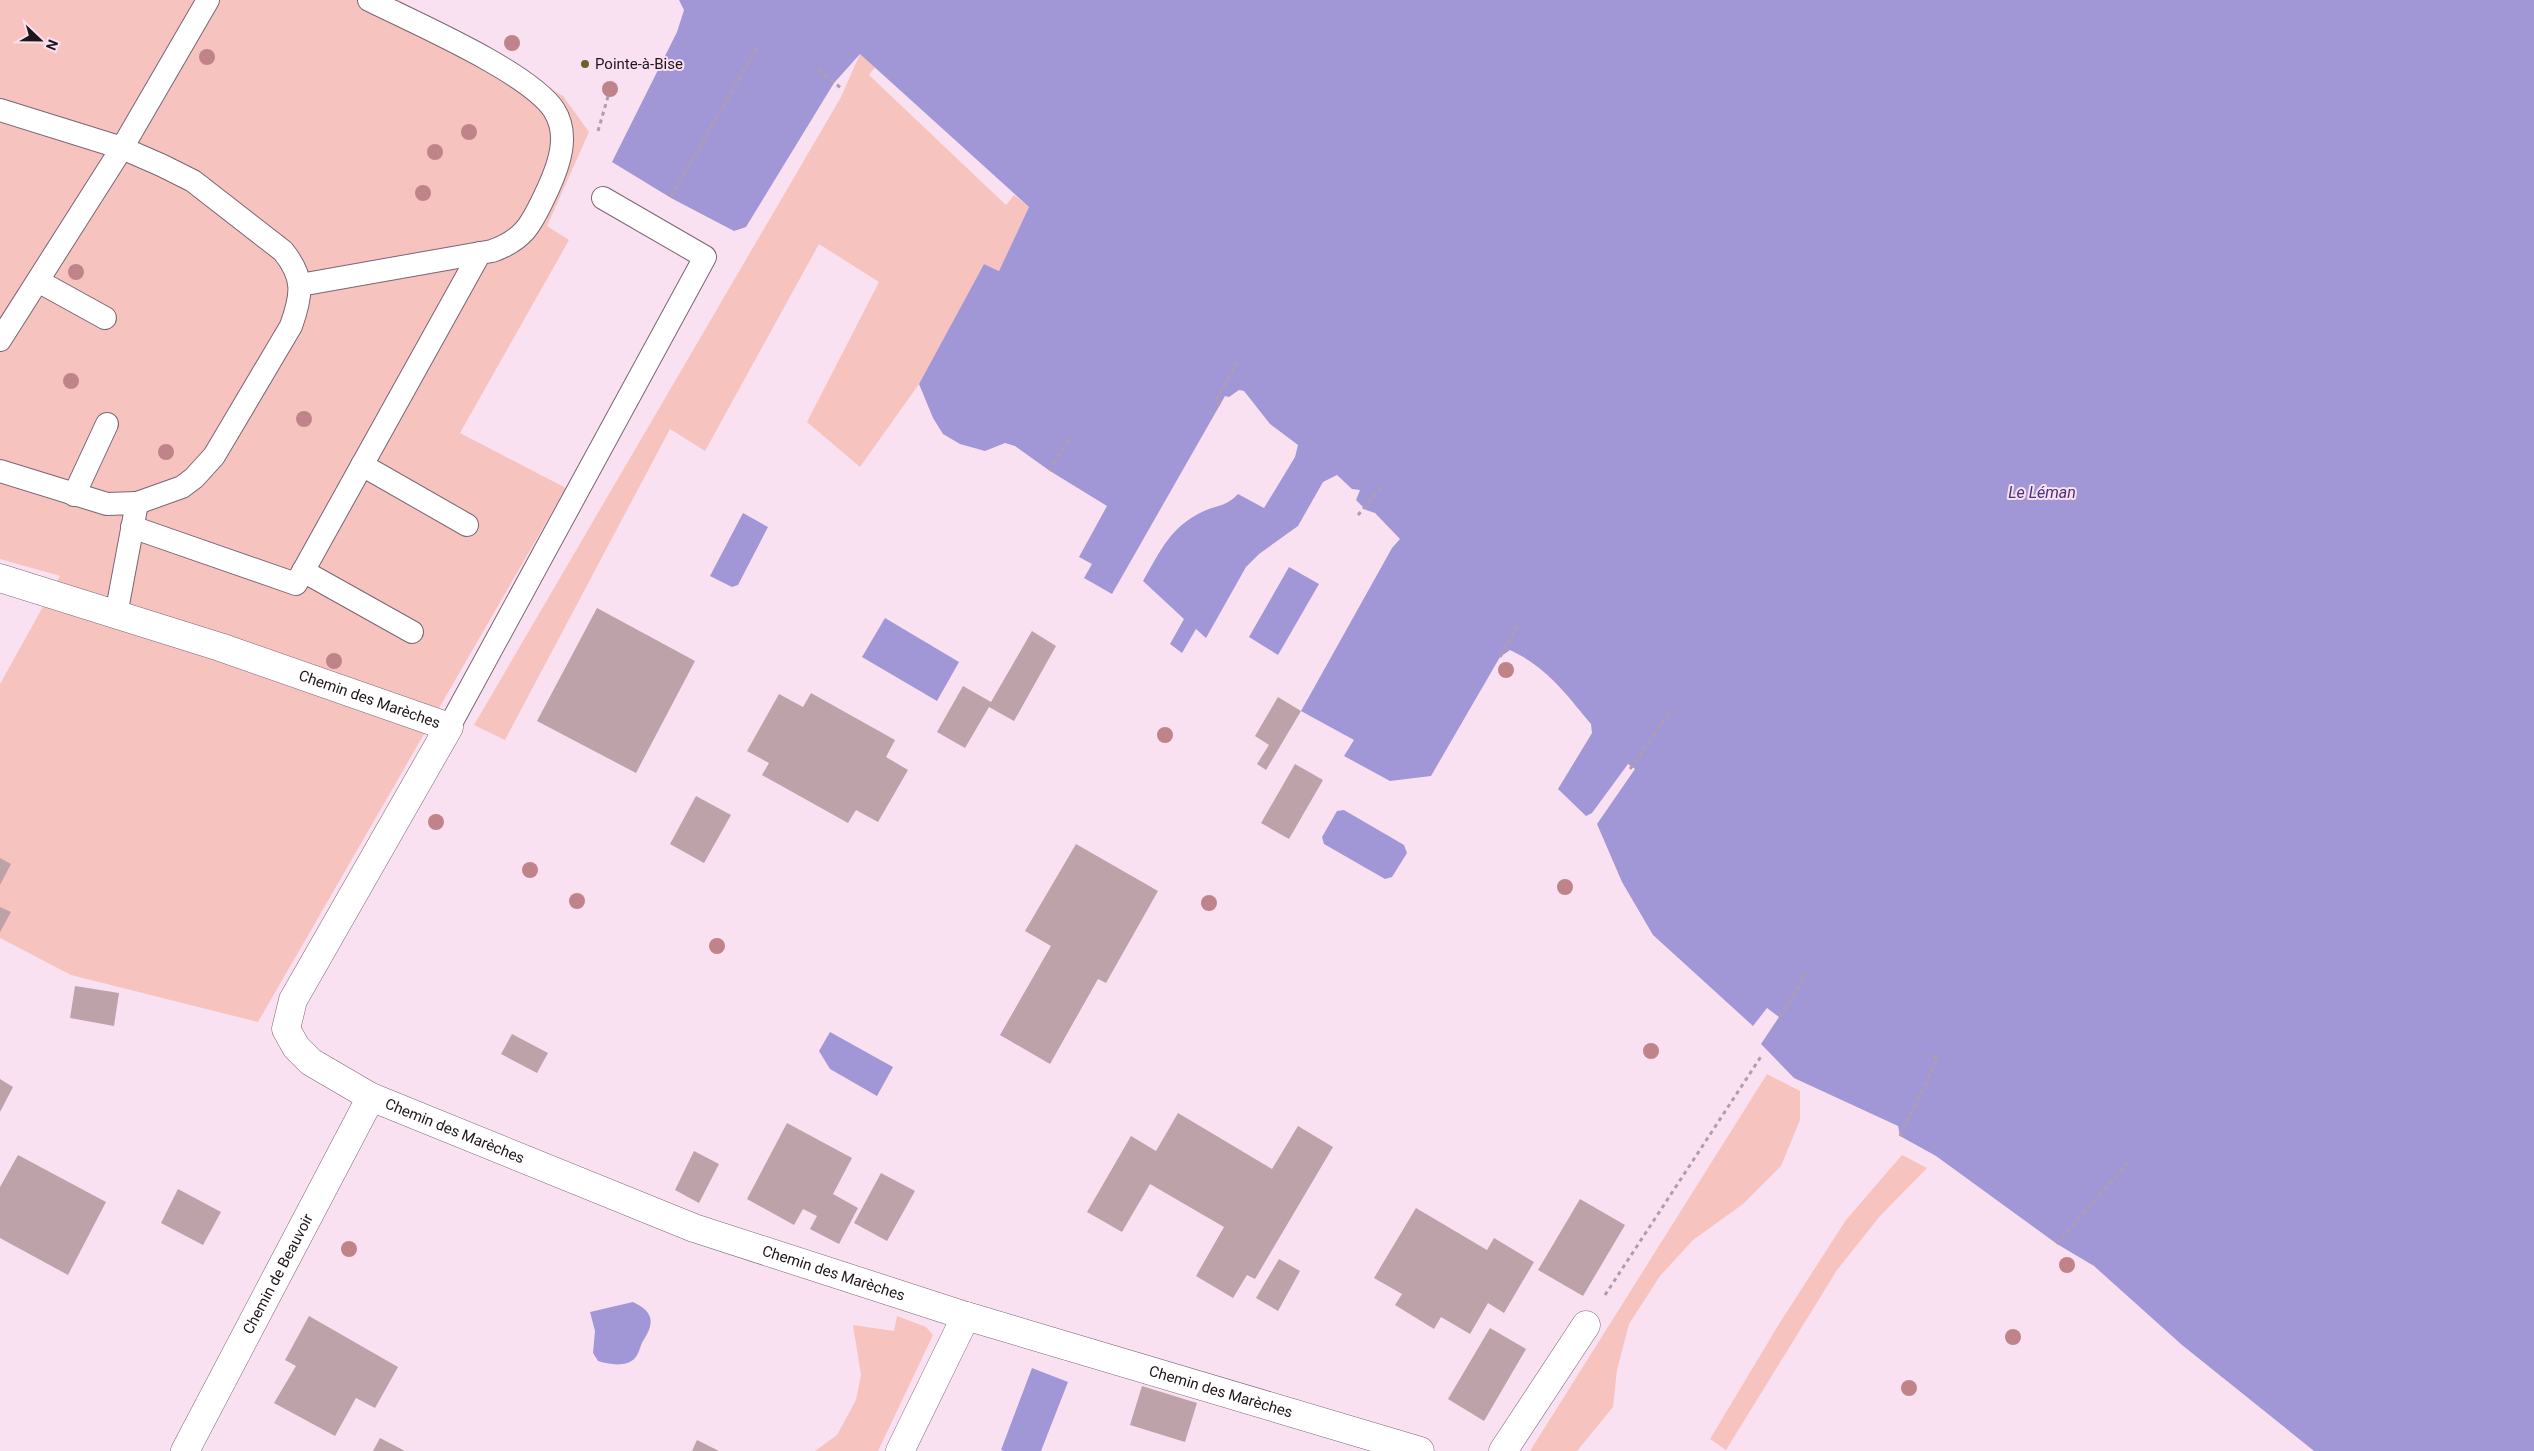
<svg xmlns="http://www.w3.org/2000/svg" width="2534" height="1451" viewBox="0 0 2534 1451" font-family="Roboto,sans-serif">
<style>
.green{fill:#f7c3be}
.water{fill:#a197d6}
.building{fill:#bda2a9}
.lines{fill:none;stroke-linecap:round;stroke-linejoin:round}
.service-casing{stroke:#7a6574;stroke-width:24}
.minor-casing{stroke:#7a6574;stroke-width:29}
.path{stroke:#b19daa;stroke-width:3;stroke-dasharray:4 4;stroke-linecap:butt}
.service{stroke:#fff;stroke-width:22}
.minor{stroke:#fff;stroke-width:28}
.tree{fill:#bf8389}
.poi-dot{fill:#6e602d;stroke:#fae1f1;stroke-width:2}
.labels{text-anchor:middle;stroke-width:4;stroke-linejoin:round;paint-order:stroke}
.poi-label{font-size:15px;fill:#1f161c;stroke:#fae1f1;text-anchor:start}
.street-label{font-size:15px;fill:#1f161c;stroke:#fae1f1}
.water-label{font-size:16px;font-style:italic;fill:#44317c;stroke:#fae1f1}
</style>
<rect width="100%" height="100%" fill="#fae1f1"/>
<g class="green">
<polygon points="0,0 399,0 563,96 589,132 547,226 569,240 460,433 566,488 258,1022 71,975 0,938 0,684 60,576 0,559"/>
<polygon points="860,54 876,66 869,75 1006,205 1014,195 1029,207 999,271 984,264 919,384 860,467 807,422 879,282 819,244 705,451 670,429 505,740 474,725 841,97"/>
<polygon points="1767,1074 1800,1091 1800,1120 1781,1166 1743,1204 1693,1240 1660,1276 1629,1324 1617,1370 1613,1407 1577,1451 1530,1451"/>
<polygon points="1902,1155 1927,1168 1880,1216 1837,1270 1726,1450 1710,1439 1779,1324 1846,1220"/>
<polygon points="897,1316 926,1327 933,1335 878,1451 815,1451 837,1435 856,1400 861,1375 853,1325 894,1331"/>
</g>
<g class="water">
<path d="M679,0H2534V1451H2314L2182,1345L2094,1266L2057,1244L1936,1156L1900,1136L1898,1126L1794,1078L1761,1044L1779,1017L1767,1008L1753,1026L1653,935L1622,882L1597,824L1635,769L1628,764L1592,813L1586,816L1558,789L1592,733L1591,724C1566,694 1547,667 1510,650L1500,657L1431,776L1390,781L1344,756L1354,740L1301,711L1392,548L1400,539L1375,513L1366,510L1356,500L1360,490L1352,489L1337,475L1323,482L1298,526L1259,554L1246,567L1206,638L1196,629L1182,653L1170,644L1184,619L1143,581C1161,550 1170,527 1204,511C1218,505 1227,506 1238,494L1264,508L1295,457L1298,445L1270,424L1244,391L1239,390L1229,397L1225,396L1112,594L1084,578L1092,564L1079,557L1107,506L1050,471L1015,446L1005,443L985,451L960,444L943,434L933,418L919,384L984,264L999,271L1029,207L860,54L834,83L746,227L734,231L671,198L612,162L677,32L684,10Z"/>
<polygon points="743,513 768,527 738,585 732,587 710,576"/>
<polygon points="1289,567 1319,584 1278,655 1249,637"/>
<polygon points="885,618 959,662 937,701 862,657"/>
<polygon points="1344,810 1404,845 1407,853 1392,877 1385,879 1324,844 1322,837 1337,811"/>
<polygon points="830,1032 893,1067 877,1096 830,1069 819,1051"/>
<path d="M633,1302C654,1312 655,1323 643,1341C640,1346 639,1354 635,1358C626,1368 608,1364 598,1361L593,1353L595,1331L590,1312Z"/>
<polygon points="1032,1368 1068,1382 1041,1451 1004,1451 1001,1450"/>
</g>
<g class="building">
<polygon points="597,608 695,661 636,773 537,721"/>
<polygon points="1032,631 1056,646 1014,721 989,707 965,748 937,732 963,686 991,702"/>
<polygon points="811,693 895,740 886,757 908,770 878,822 856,810 848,823 762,775 769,763 747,751 779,694 803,707"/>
<polygon points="1278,697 1301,711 1266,770 1257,764 1269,745 1255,736"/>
<polygon points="1295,764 1323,780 1289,839 1261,823"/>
<polygon points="696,796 731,815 704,863 670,844"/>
<polygon points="1076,844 1158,891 1106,983 1098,979 1050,1064 1000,1035 1051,946 1025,931"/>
<polygon points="0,858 11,864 0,885"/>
<polygon points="0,907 11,912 0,932"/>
<polygon points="75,986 119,993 114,1026 70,1018"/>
<polygon points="512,1034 548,1053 537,1073 501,1054"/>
<polygon points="0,1079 13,1087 0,1112"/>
<polygon points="1178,1113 1272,1169 1298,1126 1333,1147 1255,1279 1247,1275 1233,1298 1196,1276 1224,1227 1150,1184 1122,1232 1087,1212 1131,1136 1156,1151"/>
<polygon points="787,1123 852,1158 833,1194 858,1208 839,1244 810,1229 817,1216 803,1209 794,1225 747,1199"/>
<polygon points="694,1151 719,1164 699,1203 675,1190"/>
<polygon points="18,1155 106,1202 68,1275 0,1238 0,1187"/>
<polygon points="881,1173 915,1191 887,1241 854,1223"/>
<polygon points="178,1189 221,1212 203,1245 161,1223"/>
<polygon points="1580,1199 1625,1225 1583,1296 1538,1270"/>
<polygon points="1416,1208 1487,1250 1494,1238 1534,1262 1504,1313 1488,1303 1470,1334 1441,1317 1434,1329 1395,1305 1402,1294 1374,1278"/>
<polygon points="1279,1259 1300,1271 1278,1311 1256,1298"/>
<polygon points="309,1316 398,1367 375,1408 356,1398 335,1436 274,1403 296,1366 285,1360"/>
<polygon points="1490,1328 1526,1349 1484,1421 1448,1399"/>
<polygon points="1142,1386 1197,1403 1185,1442 1130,1425"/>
<polygon points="380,1438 405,1451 373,1451"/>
<polygon points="697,1440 719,1451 692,1451"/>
</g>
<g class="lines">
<defs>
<g id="service">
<path d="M0,110L122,148L161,165L193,181L283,251C305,278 302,295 291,326L214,456L194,478L182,487L137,503"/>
<polyline points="38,281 105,318"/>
<path d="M300,285L492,251C527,239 533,220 548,189C559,165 570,135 554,110C529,72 413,22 369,0"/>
<polyline points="0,340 122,148 208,0"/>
<polyline points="362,465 467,525"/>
<polyline points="0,471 107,504 137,503 116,615"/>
<polyline points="74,495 107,424"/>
<polyline points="132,527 296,584 480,253"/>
<polyline points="303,571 412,632"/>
<polyline points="449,727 705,257 603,198"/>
</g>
<g id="minor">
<path id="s1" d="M0,578L220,647L449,727L293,1000L286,1029L296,1047L311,1062L371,1097L694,1228L966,1316L1420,1451"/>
<path id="s2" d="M185,1451L371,1097"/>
<polyline points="900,1451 966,1316"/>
<polyline points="1503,1451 1586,1325"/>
</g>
</defs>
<use href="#service" class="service-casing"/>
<use href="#minor" class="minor-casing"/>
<g class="path">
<polyline points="818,70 841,88"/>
<polyline points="598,131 609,93"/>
<polyline points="671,197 758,46"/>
<polyline points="1220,405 1215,402 1238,361"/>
<polyline points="1050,471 1071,436"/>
<polyline points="1358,515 1383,485"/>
<polyline points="1500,657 1518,624"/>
<polyline points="1630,769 1672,709"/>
<polyline points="1780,1017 1806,974"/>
<polyline points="1900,1136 1938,1058 1928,1054"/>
<polyline points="2057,1244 2131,1159"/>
<polyline points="1605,1295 1762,1055"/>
</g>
<use href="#service" class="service"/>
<use href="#minor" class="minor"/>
</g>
<g class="tree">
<circle cx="512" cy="43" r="8"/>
<circle cx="207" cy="57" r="8"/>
<circle cx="610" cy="89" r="8"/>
<circle cx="469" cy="132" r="8"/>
<circle cx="435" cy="152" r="8"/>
<circle cx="423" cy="193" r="8"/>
<circle cx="76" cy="272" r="8"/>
<circle cx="71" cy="381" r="8"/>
<circle cx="304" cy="419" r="8"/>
<circle cx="166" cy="452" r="8"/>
<circle cx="334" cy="661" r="8"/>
<circle cx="1506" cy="670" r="8"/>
<circle cx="1165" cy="735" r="8"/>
<circle cx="436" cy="822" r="8"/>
<circle cx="530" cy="870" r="8"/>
<circle cx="1565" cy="887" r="8"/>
<circle cx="577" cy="901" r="8"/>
<circle cx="1209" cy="903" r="8"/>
<circle cx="717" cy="946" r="8"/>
<circle cx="1651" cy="1051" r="8"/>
<circle cx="349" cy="1249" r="8"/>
<circle cx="2067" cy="1265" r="8"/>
<circle cx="2013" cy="1337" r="8"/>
<circle cx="1909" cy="1388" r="8"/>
</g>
<circle class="poi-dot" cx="585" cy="64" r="5"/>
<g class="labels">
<g class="poi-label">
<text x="595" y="69">Pointe-à-Bise</text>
</g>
<g class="street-label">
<text dy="5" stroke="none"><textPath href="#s1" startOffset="389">Chemin des Marèches</textPath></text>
<text dy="5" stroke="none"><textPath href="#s1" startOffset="1019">Chemin des Marèches</textPath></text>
<text dy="5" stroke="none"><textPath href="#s1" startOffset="1424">Chemin des Marèches</textPath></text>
<text dy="5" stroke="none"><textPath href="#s2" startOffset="200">Chemin de Beauvoir</textPath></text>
<text dy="5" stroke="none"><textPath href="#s1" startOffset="1829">Chemin des Marèches</textPath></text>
</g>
<g class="water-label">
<text x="2042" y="498">Le Léman</text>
</g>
</g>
<g transform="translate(40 40) rotate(112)" stroke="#fae1f1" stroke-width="4" paint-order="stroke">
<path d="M0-4L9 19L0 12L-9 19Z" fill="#1f161c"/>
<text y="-8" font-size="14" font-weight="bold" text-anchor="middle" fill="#1f161c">N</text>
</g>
</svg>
